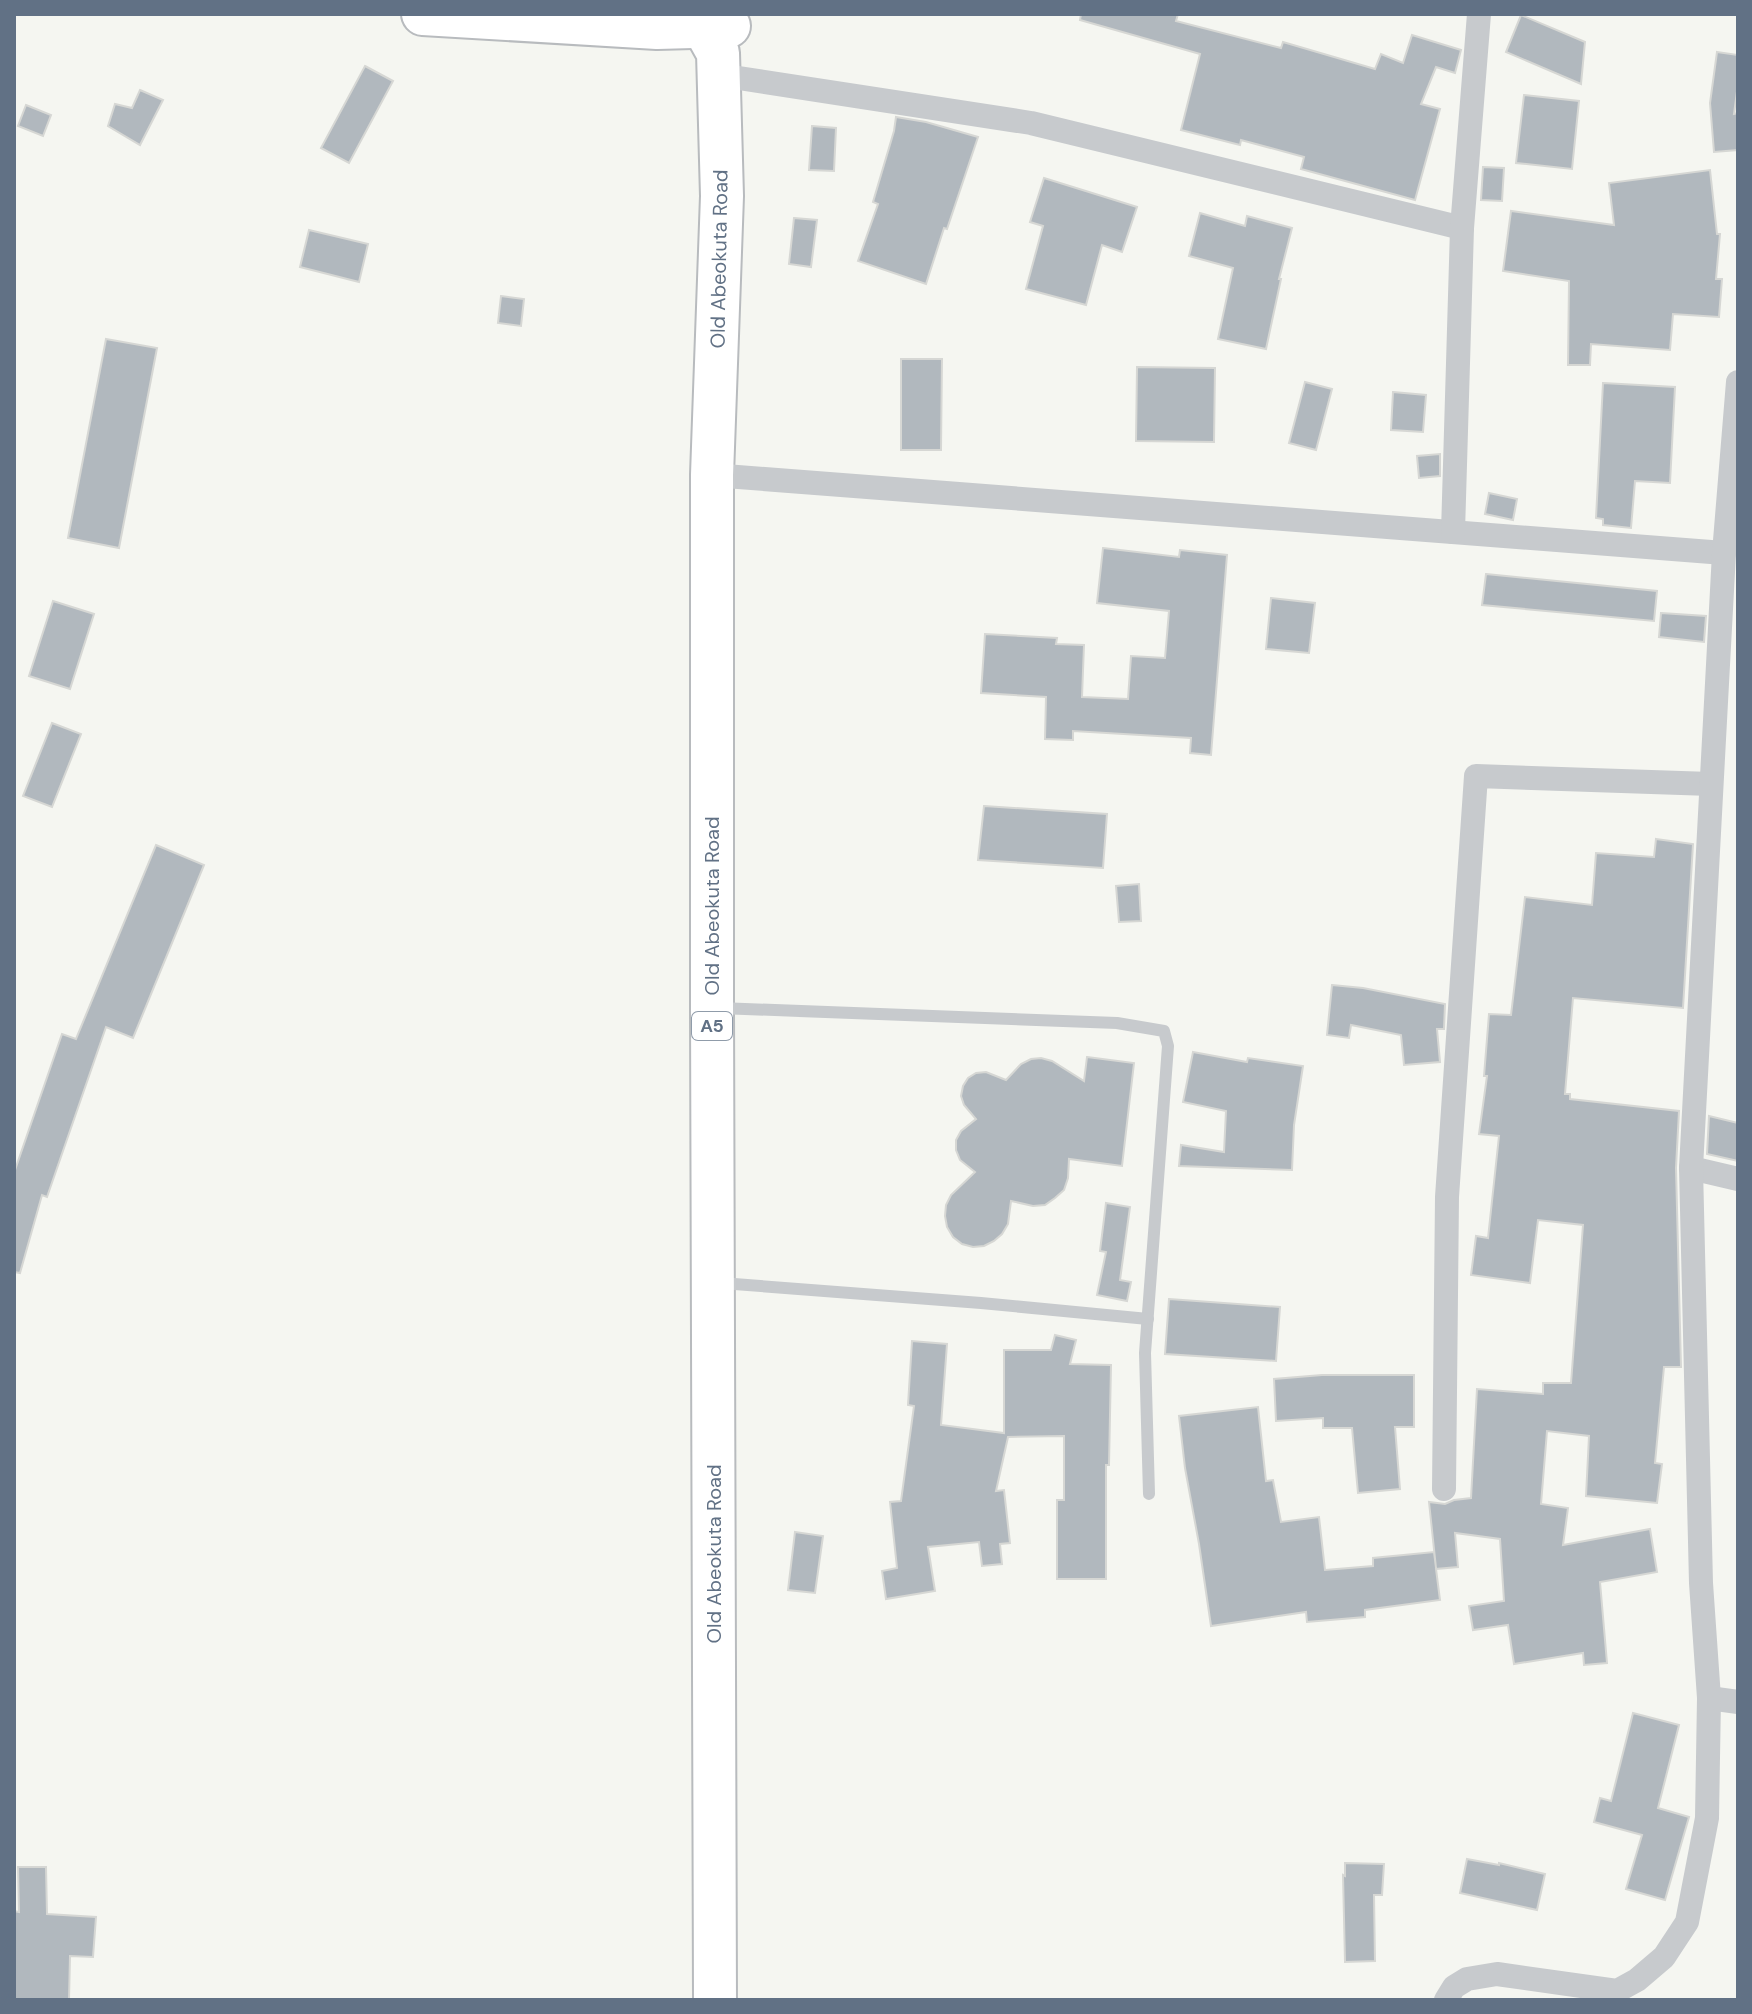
<svg xmlns="http://www.w3.org/2000/svg" width="1752" height="2014" viewBox="0 0 1752 2014" font-family="'DM Sans',sans-serif">
<style>
.building{fill:#b1b8be;stroke:#d6d7d4;stroke-width:2}
.lines{fill:none;stroke-linecap:round;stroke-linejoin:round}
.highway-casing{stroke:#b8bbbe;stroke-width:46}
.lane{stroke:#c7cacd;stroke-width:12}
.street{stroke:#c7cacd;stroke-width:24}
.highway{stroke:#fff;stroke-width:42}
.labels{text-anchor:middle;stroke-width:8;stroke-linejoin:round;paint-order:stroke}
.shield{fill:#fff;stroke:#909caa;stroke-width:2}
.shield-label{font-size:18px;font-weight:bold;fill:#617185}
.street-label{font-size:20px;fill:#617185;stroke:#fff}
</style>
<rect width="100%" height="100%" fill="#f5f6f1"/>
<g class="building">
<polygon points="1081,14 1178,14 1176,21 1281,48 1283,42 1375,69 1381,54 1403,63 1412,35 1461,50 1455,73 1436,67 1421,104 1440,109 1415,200 1301,169 1304,157 1241,140 1240,145 1181,130 1200,54 1080,20"/>
<polygon points="1521,15 1585,42 1581,84 1506,52"/>
<polygon points="1717,52 1738,55 1738,84 1734,114 1738,113 1738,150 1714,152 1710,103"/>
<polygon points="365,66 393,81 349,163 321,148"/>
<polygon points="140,90 163,100 140,145 108,126 115,104 132,108"/>
<polygon points="1524,95 1579,101 1572,169 1516,163"/>
<polygon points="26,105 51,115 43,136 18,126"/>
<polygon points="896,117 926,122 978,137 947,229 944,228 926,284 858,261 878,204 873,202 894,131"/>
<polygon points="812,126 836,128 834,171 809,170"/>
<polygon points="1483,167 1504,168 1502,201 1481,200"/>
<polygon points="1710,170 1717,234 1720,234 1716,279 1722,279 1719,317 1673,314 1670,350 1591,344 1590,365 1568,365 1569,281 1503,271 1511,211 1614,225 1609,183"/>
<polygon points="1044,178 1137,207 1122,252 1102,245 1086,305 1026,289 1043,226 1030,222"/>
<polygon points="1200,213 1245,226 1247,216 1292,228 1279,279 1281,279 1266,349 1218,339 1233,268 1189,256"/>
<polygon points="794,218 817,220 811,267 789,264"/>
<polygon points="309,230 368,244 359,282 300,267"/>
<polygon points="501,296 524,299 521,326 498,323"/>
<polygon points="106,339 157,348 119,548 68,538"/>
<polygon points="901,359 942,359 941,450 901,450"/>
<polygon points="1137,367 1215,368 1214,442 1136,441"/>
<polygon points="1305,382 1332,389 1316,450 1289,443"/>
<polygon points="1603,383 1675,387 1670,483 1635,481 1631,528 1603,525 1603,519 1596,518"/>
<polygon points="1393,392 1426,395 1423,432 1391,430"/>
<polygon points="1440,454 1440,476 1419,478 1417,456"/>
<polygon points="1489,493 1517,499 1513,520 1485,514"/>
<polygon points="1103,548 1179,557 1180,550 1227,555 1211,755 1190,753 1191,738 1073,731 1073,740 1045,739 1046,697 981,693 985,634 1057,638 1056,644 1084,645 1082,697 1128,699 1131,656 1165,658 1169,611 1097,603"/>
<polygon points="1486,574 1657,591 1654,621 1482,605"/>
<polygon points="1271,598 1315,603 1309,653 1266,649"/>
<polygon points="53,601 94,614 70,689 29,676"/>
<polygon points="1661,613 1706,616 1704,642 1659,637"/>
<polygon points="52,723 81,734 52,807 23,796"/>
<polygon points="984,806 1107,814 1103,868 978,860"/>
<polygon points="1656,839 1693,844 1683,1008 1573,998 1565,1094 1570,1094 1570,1099 1679,1111 1676,1168 1681,1367 1664,1367 1655,1463 1662,1464 1657,1503 1586,1496 1589,1436 1547,1431 1541,1504 1568,1508 1563,1545 1650,1529 1657,1572 1600,1582 1607,1663 1584,1665 1583,1653 1514,1664 1508,1625 1473,1630 1469,1606 1504,1601 1500,1539 1455,1533 1458,1567 1436,1569 1440,1600 1365,1610 1365,1617 1307,1622 1306,1612 1211,1626 1199,1544 1185,1468 1179,1416 1258,1407 1266,1481 1273,1480 1281,1522 1319,1517 1325,1570 1373,1566 1373,1558 1434,1552 1436,1568 1429,1502 1445,1504 1454,1500 1471,1498 1477,1389 1543,1394 1543,1383 1571,1383 1583,1225 1538,1220 1530,1283 1471,1275 1476,1236 1488,1238 1499,1136 1479,1134 1487,1076 1484,1076 1489,1014 1511,1015 1525,897 1592,905 1596,853 1654,857"/>
<polygon points="156,845 204,865 133,1038 106,1027 47,1197 42,1195 20,1273 14,1272 14,1173 62,1034 76,1039"/>
<polygon points="1139,884 1141,921 1119,922 1116,886"/>
<polygon points="1332,985 1363,988 1445,1004 1444,1029 1437,1029 1440,1062 1404,1065 1401,1035 1351,1025 1349,1038 1327,1035"/>
<polygon points="1193,1052 1247,1062 1248,1058 1303,1066 1294,1125 1292,1170 1179,1166 1181,1145 1224,1152 1226,1111 1183,1102"/>
<polygon points="1087,1057 1134,1063 1122,1166 1069,1159 1068,1178 1064,1190 1055,1198 1045,1205 1033,1206 1011,1201 1008,1224 1002,1234 994,1241 984,1246 973,1247 962,1244 953,1237 947,1227 945,1216 946,1205 951,1195 975,1172 960,1160 956,1150 956,1140 961,1131 976,1119 964,1105 961,1096 963,1086 968,1078 976,1073 986,1072 1006,1080 1021,1064 1031,1059 1041,1058 1052,1061 1084,1081"/>
<polygon points="1709,1116 1738,1123 1738,1161 1707,1154"/>
<polygon points="1106,1203 1130,1207 1120,1280 1131,1282 1127,1301 1097,1295 1106,1252 1100,1251"/>
<polygon points="1169,1299 1280,1307 1276,1361 1165,1354"/>
<polygon points="1055,1335 1076,1340 1070,1364 1111,1365 1109,1465 1106,1465 1106,1579 1057,1579 1057,1500 1064,1500 1064,1436 1008,1437 996,1491 1004,1490 1010,1543 1000,1544 1002,1564 982,1566 979,1542 928,1547 935,1591 886,1599 882,1571 897,1568 890,1502 901,1501 914,1406 908,1405 912,1341 947,1344 941,1425 1004,1433 1004,1350 1051,1350"/>
<polygon points="1322,1375 1414,1375 1414,1427 1395,1427 1400,1489 1358,1493 1352,1428 1323,1428 1323,1418 1276,1421 1274,1379"/>
<polygon points="795,1532 823,1536 815,1593 788,1590"/>
<polygon points="1633,1713 1679,1725 1658,1808 1689,1817 1665,1900 1626,1889 1642,1835 1594,1822 1600,1798 1611,1801"/>
<polygon points="1467,1859 1499,1865 1499,1863 1545,1874 1537,1910 1460,1893"/>
<polygon points="1345,1863 1384,1864 1382,1895 1374,1895 1375,1961 1345,1962 1343,1875 1345,1876"/>
<polygon points="18,1867 46,1867 47,1914 96,1917 93,1957 70,1956 69,2000 14,2000 14,1911 19,1912"/>
</g>
<g class="lines">
<defs>
<g id="highway">
<polyline points="423,14 657,28 729,26"/>
<polyline points="703,14 704,28 718,53 722,196 712,475 712,1007 715,2000"/>
</g>
</defs>
<use href="#highway" class="highway-casing"/>
<g class="lane">
<polyline points="719,1008 1117,1023 1164,1031 1168,1046 1145,1353 1149,1494"/>
<polyline points="721,1283 981,1303 1148,1319"/>
</g>
<g class="street">
<polyline points="719,75 1031,123 1462,228"/>
<polyline points="712,475 1724,553"/>
<polyline points="1453,532 1462,228 1479,14"/>
<polyline points="1691,1168 1738,1179"/>
<polyline points="1444,1489 1447,1197 1476,776 1711,784"/>
<polyline points="1709,1698 1738,1702"/>
<polyline points="1446,2000 1454,1987 1467,1979 1497,1974 1617,1991 1637,1980 1664,1957 1687,1922 1707,1818 1709,1698 1701,1583 1691,1168 1724,553 1738,382"/>
</g>
<use href="#highway" class="highway"/>
</g>
<g class="labels">
<rect class="shield" x="692" y="1012" width="40" height="28" rx="6"/>
<g class="shield-label">
<text x="712" y="1032">A5</text>
</g>
<g class="street-label">
<text transform="translate(719 259) rotate(-89)" y="7">Old Abeokuta Road</text>
<text transform="translate(712 906) rotate(-90)" y="7">Old Abeokuta Road</text>
<text transform="translate(714 1554) rotate(-90)" y="7">Old Abeokuta Road</text>
</g>
</g>
<rect width="1752" height="2014" fill="none" stroke="#617185" stroke-width="32"/>
</svg>
